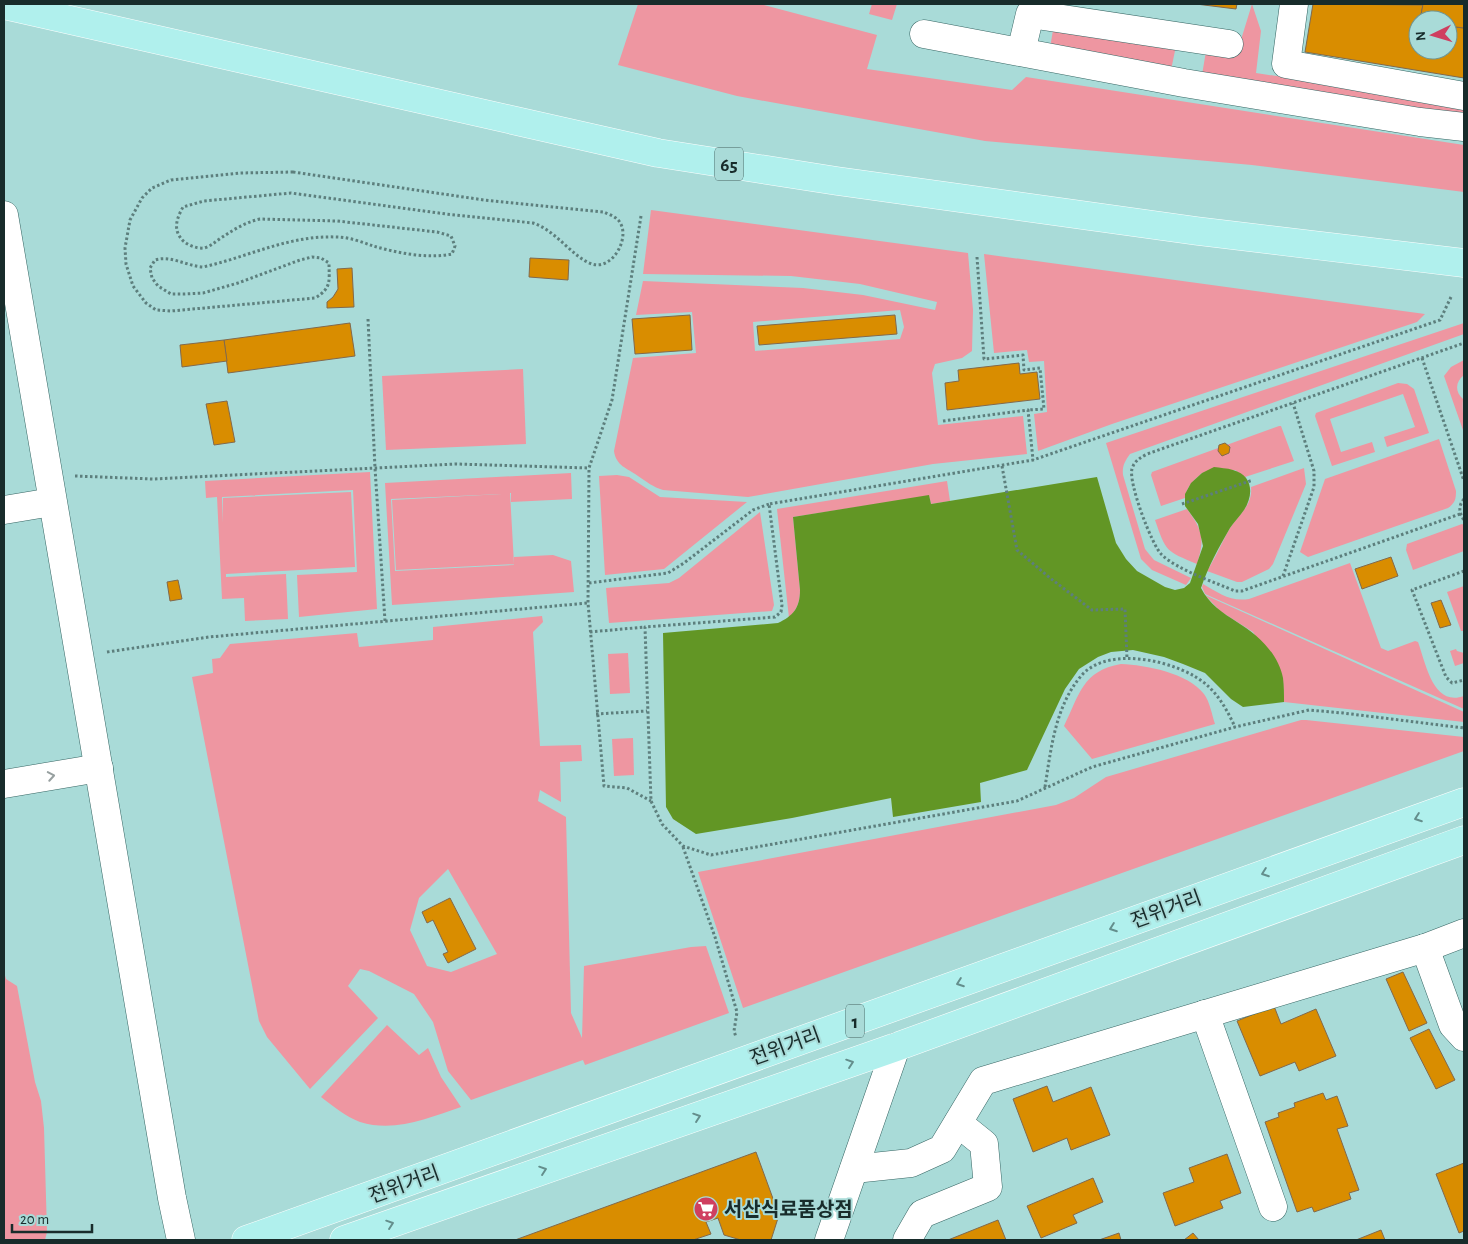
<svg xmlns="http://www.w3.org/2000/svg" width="1468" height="1244" viewBox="0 0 1468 1244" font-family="'Alegreya Sans','Noto Sans KR',sans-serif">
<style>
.green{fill:#ee96a1;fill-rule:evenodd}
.water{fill:#629625}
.building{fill:#d98d00;stroke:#81694d}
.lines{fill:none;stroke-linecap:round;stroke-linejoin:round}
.minor-casing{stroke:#376664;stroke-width:29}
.major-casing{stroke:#fff;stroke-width:29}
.path{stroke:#5d7f7d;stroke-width:3;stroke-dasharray:2.5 2.5;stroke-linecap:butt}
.minor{stroke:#fff;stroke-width:28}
.major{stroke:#b0f0ed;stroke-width:28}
.oneway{stroke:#97a0a0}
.oneway2{stroke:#648e8c}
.labels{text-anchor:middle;stroke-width:4;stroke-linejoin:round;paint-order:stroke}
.shield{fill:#a9dbd8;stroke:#44605f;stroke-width:1}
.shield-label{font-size:19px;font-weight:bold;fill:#182c2b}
.street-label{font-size:20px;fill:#182c2b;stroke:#a9dbd8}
.poi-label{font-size:20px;font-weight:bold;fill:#182c2b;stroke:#a9dbd8;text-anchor:start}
</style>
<rect width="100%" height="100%" fill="#a9dbd8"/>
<g class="green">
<polygon points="638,4 760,4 877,35 867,69 1012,90 1026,77 1464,145 1464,192 1252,165 985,141 737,96 618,65"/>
<polygon points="872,4 897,4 892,20 869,14"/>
<polygon points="1252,4 1261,31 1256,73 1464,104 1464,116 1202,75 1206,51 1236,56"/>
<polygon points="1054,24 1176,46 1171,70 1050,48"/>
<path d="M651,210L968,253L973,310L972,351L962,358L935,364L932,373L938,425L1023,416L1027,454L933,464L748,497L663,490C653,487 647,482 638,476C627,468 616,466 614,451L633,358L696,353L692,312L636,315L643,281L803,288L863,295L935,310L937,302L860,284L791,276L643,274ZM900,310L904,327L900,339L755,351L753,322Z"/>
<polygon points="984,254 1425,314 1417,322 1112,424 1038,451 1034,414 1047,412 1044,361 1029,362 1027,350 994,353"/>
<path d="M1464,323V334L1130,454C1125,461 1122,466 1123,475L1145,549L1149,554L1154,560L1191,578L1186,585L1152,570L1141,559L1106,443Z"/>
<path d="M1464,360V375C1455,382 1455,392 1463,399C1462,408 1464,423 1464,433L1444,376L1451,367Z"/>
<polygon points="523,369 526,444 386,450 382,376"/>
<polygon points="1398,383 1407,384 1414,389 1429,433 1387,447 1384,437 1415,427 1403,394 1330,419 1341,452 1372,442 1375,452 1332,466 1315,416 1316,413"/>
<path d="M1279,426H1281L1294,461L1245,477L1235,470L1202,473C1194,480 1186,487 1185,498L1161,506L1151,475L1152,472Z"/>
<path d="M1439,439L1456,491C1456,499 1455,503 1448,508L1308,557L1300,552L1325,479Z"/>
<path d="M1304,468L1306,484L1273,564L1269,569L1242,582H1237L1207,571C1216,557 1222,542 1230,528C1239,514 1253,505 1251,487Z"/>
<polygon points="370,472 377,609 299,617 297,575 357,572 353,490 222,497 223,523 223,498 351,492 355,567 226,574 226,577 286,574 288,619 245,621 244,598 222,599 217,497 206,498 205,481"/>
<polygon points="571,473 572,499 511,502 511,493 510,493 514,564 396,570 392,500 502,494 391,499 395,571 514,565 514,557 553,555 571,561 574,592 392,605 385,483"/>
<polygon points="617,475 629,477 660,497 747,502 664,569 605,575 599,476"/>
<path d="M947,481L950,501L931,504L929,496L793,517L800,590C800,602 797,609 789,618L777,509Z"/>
<path d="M1187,509C1203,531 1205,539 1197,564C1166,551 1166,552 1155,520Z"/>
<polygon points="760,512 774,605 772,611 609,623 606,588 669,583 679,578"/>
<polygon points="1462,524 1464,525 1464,551 1413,570 1406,550 1407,544"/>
<path d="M1350,563L1381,648L1388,651L1415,641L1418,642C1426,664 1433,707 1464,696V709L1205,594L1202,587L1203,584C1219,593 1230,602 1249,599Z"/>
<polygon points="1464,586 1464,631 1461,631 1447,592"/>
<polygon points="1205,595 1464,712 1464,722 1284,702 1283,679 1253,632 1220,611"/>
<path d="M542,616L543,622L533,632L540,746L581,745L582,761L560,762L561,802L540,790L538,801L566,817L571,1013L582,1038L584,966L691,947L706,946L729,1013L585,1065L583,1060L471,1100L448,1071L433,1022L414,994L369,971L360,969L348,986L378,1018L310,1089L267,1037L259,1021L192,677L213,673L212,659L220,658L230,644L357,633L359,647L433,640V627ZM448,869L497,954L451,972L427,966L410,930L419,898Z"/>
<polygon points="1456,649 1457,651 1464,653 1464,663 1455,666 1450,651"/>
<polygon points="628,653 630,693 610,694 608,654"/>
<path d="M1121,664C1146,665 1188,673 1204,694C1210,702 1212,715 1215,724L1092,759L1064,726C1080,694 1082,671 1121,664Z"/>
<polygon points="1301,720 1306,720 1464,737 1464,751 743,1008 698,872 1056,805 1074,798 1106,777"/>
<polygon points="633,738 634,775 614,776 612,739"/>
<polygon points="4,972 6,979 17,986 35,1082 41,1101 44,1128 47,1232 45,1240 4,1240"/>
<path d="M387,1025L419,1055L428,1048L441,1077L461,1107C428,1118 395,1133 360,1122C346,1117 333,1106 321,1097Z"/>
</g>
<path class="water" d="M1214,467C1220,468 1227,468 1233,470C1253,475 1254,495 1244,510C1240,516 1234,522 1230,528C1219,547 1208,567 1201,588C1209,604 1223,613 1237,622C1258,635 1278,653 1283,678C1284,686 1284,694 1284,702L1243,707L1231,699L1205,673L1183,664L1164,657L1133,650L1111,652L1098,657L1079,669L1065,689L1027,770L980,783L981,802L893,817L891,798L792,818L696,834L673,819L666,807L663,633L778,623C793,616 800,608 800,590L793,517L929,495L931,504L1097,477L1116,543L1126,559L1137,571L1165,587L1175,590L1184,588L1190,583L1203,546L1198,524L1185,506V494L1191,483L1202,473Z"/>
<g class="building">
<polygon points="1196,4 1237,4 1236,9"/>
<polygon points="1313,4 1423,5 1420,20 1418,20 1418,50 1448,50 1448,26 1464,28 1464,78 1305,52"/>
<polygon points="1423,4 1464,4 1464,28 1448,26 1448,20 1420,20"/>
<polygon points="530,258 569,260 568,280 529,277"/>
<polygon points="352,268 354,307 327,308 327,302 333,297 338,289 337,269"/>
<polygon points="690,315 692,350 635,354 632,319"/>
<polygon points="895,315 897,334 759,345 757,326"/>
<polygon points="350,323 355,356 228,373 224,340"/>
<polygon points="224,340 227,361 182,367 180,345"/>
<polygon points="1019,363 1020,374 1037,372 1040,399 947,410 945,383 959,381 958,370"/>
<polygon points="227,401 235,442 214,445 206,404"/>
<polygon points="1225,443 1230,447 1229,453 1222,456 1218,451 1219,445"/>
<polygon points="1391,557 1398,576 1362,589 1355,569"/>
<polygon points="178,580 182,599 170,601 167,582"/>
<polygon points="1441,600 1451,625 1440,628 1431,603"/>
<polygon points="450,898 476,949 448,963 443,954 448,952 433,920 427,923 422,912"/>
<polygon points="1403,972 1427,1023 1409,1031 1386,979"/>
<polygon points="1274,1006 1281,1024 1316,1009 1336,1056 1299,1071 1295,1062 1260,1076 1237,1021"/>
<polygon points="1429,1029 1455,1080 1436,1089 1410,1038"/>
<polygon points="1047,1086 1053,1102 1091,1087 1110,1135 1071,1150 1067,1138 1033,1152 1013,1099"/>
<polygon points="1323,1093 1326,1100 1337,1096 1348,1126 1337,1129 1359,1190 1349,1193 1351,1199 1314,1212 1312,1207 1297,1212 1265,1122 1279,1117 1278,1113 1295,1107 1294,1103"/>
<polygon points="756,1152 779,1215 771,1240 741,1240 724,1235 718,1218 706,1222 711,1234 693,1240 515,1240"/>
<polygon points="1227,1154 1241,1193 1220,1201 1223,1208 1175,1226 1163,1193 1194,1182 1189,1168"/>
<polygon points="1464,1163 1464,1231 1459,1233 1436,1174"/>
<polygon points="1093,1178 1103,1202 1073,1215 1077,1223 1041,1238 1027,1206"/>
<polygon points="998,1220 1006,1240 948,1240"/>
<polygon points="1381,1230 1385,1240 1356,1240"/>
<polygon points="1119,1233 1121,1240 1099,1240"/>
<polygon points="1193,1233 1199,1240 1184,1240"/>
</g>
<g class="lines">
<defs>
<g id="minor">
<polyline points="1294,4 1286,64 1464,96"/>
<polyline points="924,34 1184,83 1420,122 1464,127"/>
<polyline points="1021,52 1030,14 1229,44"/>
<polyline points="4,215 172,1198 181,1240"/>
<polyline points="4,510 52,502"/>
<polyline points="4,784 99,768"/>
<polyline points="1425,948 1453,1025 1464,1037"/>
<polyline points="1205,1014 1273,1207"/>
<polyline points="854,1169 911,1163 942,1149 983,1081 1425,948 1464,933"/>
<polyline points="829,1240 896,1047"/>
<polyline points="907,1240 922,1214 988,1187 984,1144 958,1123"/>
</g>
<g id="major">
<polyline points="4,5 658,153 837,181 1197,231 1464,263"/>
<polyline points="246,1240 1464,802"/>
<polyline points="344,1240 896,1047 1464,840"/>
</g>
</defs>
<use href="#minor" class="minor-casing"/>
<use href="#major" class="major-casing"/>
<g class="path">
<path d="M293,172L484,200L604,212C608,214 614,216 617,219C633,233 614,271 592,264C572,257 557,231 533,223L446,214L291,193L204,201L183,207C178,216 173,227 180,237C184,244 196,249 204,248C211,246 215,242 221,238C233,230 246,222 260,219L337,221L437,232L451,236L455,246L452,254C427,259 398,253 373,246C362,242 349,237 336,237C289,235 248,257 203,267C186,266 171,255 155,260L150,268L152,278L158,286L171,294H183L203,293L238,283L300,260L312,257L321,258L329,263C329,281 332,288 315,298L171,311L156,310L146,303L133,286L126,264L125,248L130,220L142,198L152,188L171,180L240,173Z"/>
<polyline points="641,216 612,400 589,468 588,603 604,786 627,788 651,801"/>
<polyline points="977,257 984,359 1023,355 1024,370 1040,368 1044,409 1028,410"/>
<polyline points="1451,297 1440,320 1033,460 769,504 782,605 781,612 775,617 645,627 651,801 662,824 683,846 711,855 1017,801 1092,767 1235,727 1309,710 1343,713 1464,728"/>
<polyline points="368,319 375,468 385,621"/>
<polyline points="1422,358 1464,481"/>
<polyline points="943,421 1028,410 1033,460"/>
<polyline points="1002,466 1017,550 1050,578 1092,610 1125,609 1127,659"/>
<polyline points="75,476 153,479 457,464 589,468"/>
<path d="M1464,499C1458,506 1459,513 1464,520"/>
<polyline points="1182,504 1253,480"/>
<path d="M1460,514L1242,591H1235C1214,582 1178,570 1162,555C1152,546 1128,482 1132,469C1134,461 1140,458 1147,454L1464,343"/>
<polyline points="1464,571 1412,590 1446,677 1452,683 1464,680"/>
<polyline points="1283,576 1314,487 1314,471 1293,403"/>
<polyline points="589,583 668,573 684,563 753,510 769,504"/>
<polyline points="590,632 645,627"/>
<polyline points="107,652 209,637 588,603"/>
<polyline points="596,714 647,711"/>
<path d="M1045,787C1051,749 1055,707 1081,676C1108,644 1181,661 1208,686C1220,697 1228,712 1235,727"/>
<polyline points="683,847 715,937 737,1012 734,1031 736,1037"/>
</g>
<use href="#minor" class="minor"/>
<use href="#major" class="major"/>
</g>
<defs><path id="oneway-chevron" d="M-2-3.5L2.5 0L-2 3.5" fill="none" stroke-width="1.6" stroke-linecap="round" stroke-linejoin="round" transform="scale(1.25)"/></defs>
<use class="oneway" href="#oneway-chevron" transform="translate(51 776) rotate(-10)"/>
<g class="oneway2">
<use href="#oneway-chevron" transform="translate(1418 818) rotate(160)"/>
<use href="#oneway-chevron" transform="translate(1265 873) rotate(160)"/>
<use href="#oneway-chevron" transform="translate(1113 928) rotate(160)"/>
<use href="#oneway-chevron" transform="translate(960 983) rotate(160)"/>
<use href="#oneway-chevron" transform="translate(850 1063) rotate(-19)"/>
<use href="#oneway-chevron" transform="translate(697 1117) rotate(-19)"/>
<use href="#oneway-chevron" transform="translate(543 1170) rotate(-19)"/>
<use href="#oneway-chevron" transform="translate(390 1224) rotate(-19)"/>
</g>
<defs>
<symbol id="supermarket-disc" viewBox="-11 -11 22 22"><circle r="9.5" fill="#cf3f60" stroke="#a9dbd8"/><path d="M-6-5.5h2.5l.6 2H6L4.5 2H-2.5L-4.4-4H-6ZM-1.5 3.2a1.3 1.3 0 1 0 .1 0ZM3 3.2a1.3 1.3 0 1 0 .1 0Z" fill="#fff"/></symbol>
</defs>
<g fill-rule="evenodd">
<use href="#supermarket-disc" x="692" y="1195" width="28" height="28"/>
</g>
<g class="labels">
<g class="shield">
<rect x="715" y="147.5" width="28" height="33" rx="4"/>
<rect x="846" y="1004.5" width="18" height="33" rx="4"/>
</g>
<g class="shield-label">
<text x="729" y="171">65</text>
<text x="855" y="1028">1</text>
</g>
<g class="street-label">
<text transform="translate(1166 909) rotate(-20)" y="7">전위거리</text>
<text transform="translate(785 1046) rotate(-20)" y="7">전위거리</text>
<text transform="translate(404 1184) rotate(-20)" y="7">전위거리</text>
</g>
<g class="poi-label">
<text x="724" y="1216">서산식료품상점</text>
</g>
</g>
<rect width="1468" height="1244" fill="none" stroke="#182c2b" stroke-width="10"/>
<g transform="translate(1433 35) rotate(265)"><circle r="24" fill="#a9dbd8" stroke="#6f9593"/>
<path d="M0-4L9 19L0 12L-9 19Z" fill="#cf3f60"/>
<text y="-8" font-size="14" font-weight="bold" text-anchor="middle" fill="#182c2b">N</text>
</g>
<path d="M12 1224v8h80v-8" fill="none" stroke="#182c2b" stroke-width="2.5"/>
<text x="20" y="1224" font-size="15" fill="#182c2b" stroke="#a9dbd8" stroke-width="4" paint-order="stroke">20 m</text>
</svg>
